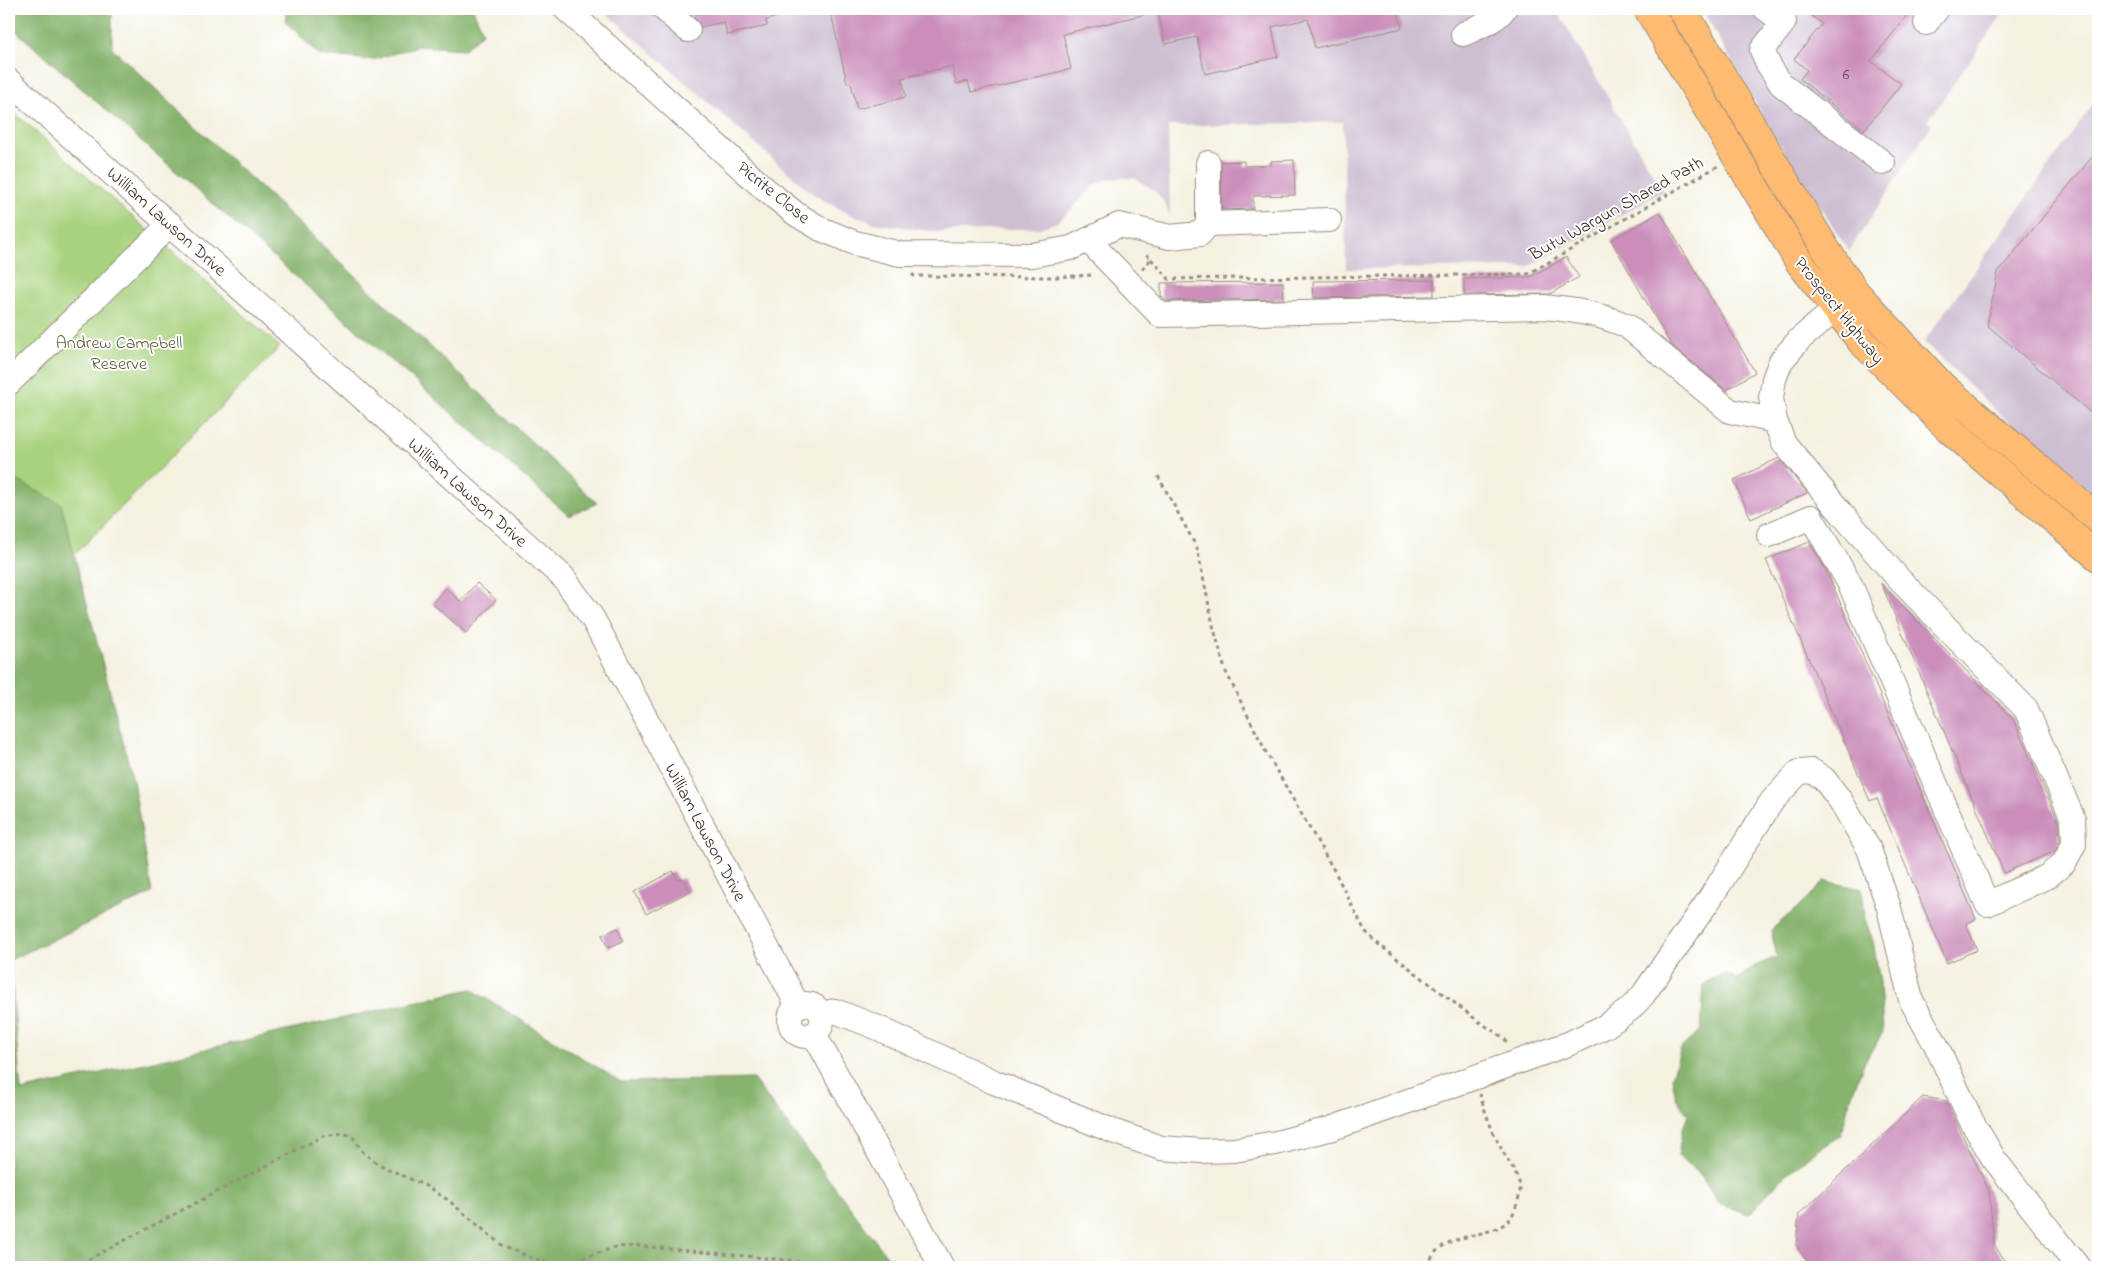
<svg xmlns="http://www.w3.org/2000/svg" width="2107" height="1276" viewBox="0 0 2107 1276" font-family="'Indie Flower',sans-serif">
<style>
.industrial{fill:#cdbed2}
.green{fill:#a8d27e;stroke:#727e4e}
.forest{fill:#86b46d;stroke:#606f46}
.building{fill:#cb8ebb}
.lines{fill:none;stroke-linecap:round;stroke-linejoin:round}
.minor-casing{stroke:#988e80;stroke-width:26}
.major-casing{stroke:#988e80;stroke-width:30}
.path{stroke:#988e80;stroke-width:3;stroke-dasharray:4 4;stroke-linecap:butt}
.minor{stroke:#fff;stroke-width:24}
.major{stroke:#ffbb71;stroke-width:28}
.labels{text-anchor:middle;stroke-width:4;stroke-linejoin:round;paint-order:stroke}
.number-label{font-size:15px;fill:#5f4345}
.street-label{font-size:18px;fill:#3b2a1e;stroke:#fff}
.park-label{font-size:18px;fill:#5c5c3b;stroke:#fff}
</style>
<rect width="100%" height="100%" fill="#fff"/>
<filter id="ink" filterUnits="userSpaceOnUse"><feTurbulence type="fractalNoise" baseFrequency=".02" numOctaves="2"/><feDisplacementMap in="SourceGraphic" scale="10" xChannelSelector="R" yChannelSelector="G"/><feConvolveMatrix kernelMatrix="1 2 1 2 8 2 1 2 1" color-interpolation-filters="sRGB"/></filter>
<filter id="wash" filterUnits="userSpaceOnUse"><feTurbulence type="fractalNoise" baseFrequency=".0096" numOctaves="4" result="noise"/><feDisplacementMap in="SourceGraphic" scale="20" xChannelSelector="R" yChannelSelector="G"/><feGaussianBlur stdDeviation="1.12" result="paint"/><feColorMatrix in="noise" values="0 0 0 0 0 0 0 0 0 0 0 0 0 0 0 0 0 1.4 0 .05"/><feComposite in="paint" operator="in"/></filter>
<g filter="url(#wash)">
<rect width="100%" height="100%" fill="#f5f1e1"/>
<g class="industrial">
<polygon points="602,9 1556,9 1663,191 1528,267 1346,269 1343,122 1168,126 1170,215 1164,202 1154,190 1134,178 1123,178 1109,179 1095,184 1071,210 1057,222 1040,228 936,232 874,223 852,215 828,203 808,190"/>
<polygon points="1702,9 2006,9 1927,122 1932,124 1849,251 1777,141"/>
<polygon points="2098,97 2098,497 2012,426 1924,342"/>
</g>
<polygon class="green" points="9,108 280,347 12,618 9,616"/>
<g class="forest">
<polygon points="9,9 112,9 112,48 597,503 569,516 9,25"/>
<polygon points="287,9 473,9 483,32 465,49 418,46 373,60 319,55 285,21"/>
<polygon points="9,476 61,504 133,780 152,893 10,960 21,1091 471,989 621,1082 753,1079 895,1267 9,1267"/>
<polygon points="1825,881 1862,889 1865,919 1873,941 1880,982 1883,1032 1863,1065 1849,1103 1841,1135 1814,1152 1781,1179 1749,1214 1719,1204 1701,1175 1678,1156 1682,1131 1688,1115 1676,1098 1672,1077 1681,1048 1701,1030 1704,984 1724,973 1737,979 1755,966 1777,957 1771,930 1804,902"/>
</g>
<g id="blocks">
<g class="building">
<polygon points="685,9 790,9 790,14 766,20 767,26 727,35 724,22 701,27 697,20"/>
<polygon points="830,9 1145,9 1146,14 1063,34 1071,69 971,92 968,81 956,84 952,66 902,78 906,97 857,109 851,83 847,83"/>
<polygon points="1157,9 1397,9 1402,28 1315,48 1308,19 1272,27 1278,57 1205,74 1197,37 1165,44"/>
<polygon points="1803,9 1912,9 1871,61 1901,84 1864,130 1800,79 1807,70 1794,59 1822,24"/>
<polygon points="2098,150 2098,419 1987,325 1998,272"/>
<polygon points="1294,160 1295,195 1253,196 1253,209 1222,210 1221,162 1244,161 1244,166 1271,165 1271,161"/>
<polygon points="1660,212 1755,372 1726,390 1671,345 1611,240"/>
<polygon points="1566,257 1579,277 1550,294 1464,295 1464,279 1530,277"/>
<polygon points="1434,280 1434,296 1314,298 1313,281"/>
<polygon points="1283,282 1284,299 1166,301 1161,296 1161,283"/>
<polygon points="1779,458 1807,493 1751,519 1734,480"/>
<polygon points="1809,542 1827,572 1976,919 1966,924 1977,950 1947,963 1877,798 1870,801 1766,560"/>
<polygon points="477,583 496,600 466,633 432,603 446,588 460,601"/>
<polygon points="1881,583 2013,719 2059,822 2060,841 2055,851 2004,873"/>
<polygon points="673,871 678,880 683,878 690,891 646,914 635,892"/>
<polygon points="618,928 623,941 608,948 602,935"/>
<polygon points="1923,1097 1946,1101 1989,1191 1994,1245 2010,1267 1812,1267 1796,1246 1799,1214"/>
</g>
</g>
</g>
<g filter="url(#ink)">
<use href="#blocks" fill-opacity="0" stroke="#988e80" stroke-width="1"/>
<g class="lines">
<defs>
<g id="minor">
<polyline points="566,9 766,190 796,214 821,229 855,243 900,254 1032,255 1071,248 1119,225 1170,237 1200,234 1208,224 1329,220"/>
<polyline points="664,9 688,30"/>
<polyline points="1766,9 1784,22 1762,50 1768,64 1781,84 1883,163"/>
<polyline points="1926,23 1937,9"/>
<path d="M1463,34C1476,28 1496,21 1504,9"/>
<polyline points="9,81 563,577 593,619 798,1006"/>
<polyline points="1208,163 1208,224"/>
<path d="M1088,240L1160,315L1544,307C1574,310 1601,314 1627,326L1730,411L1775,421"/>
<polyline points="9,383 170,224"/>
<polyline points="1769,535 1811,517 1850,584 1987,904 2048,876 2064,863 2074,844 2073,819 2026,709 1898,578 1842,514 1784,443 1775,421 1771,398 1774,379 1781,361 1800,339 1836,309"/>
<circle cx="806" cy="1020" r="16"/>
<polyline points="821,1014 835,1011 876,1027 994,1082 1115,1132 1161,1148 1201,1151 1234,1150 1276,1143 1333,1128 1568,1044 1606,1026 1630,1009 1643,995 1709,900 1772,801 1799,772 1812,771 1824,779 1840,800 1869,849 1889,908 1911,1000 1936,1045 1972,1122 1994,1159 2078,1267"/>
<polyline points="814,1034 942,1267"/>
</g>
<g id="major">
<polyline points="1648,9 1800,263 1861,341 1949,429 2098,557"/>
<polyline points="1682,9 1825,248 1856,293 1942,386 2098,519"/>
</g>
</defs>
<use href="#minor" class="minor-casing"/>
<use href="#major" class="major-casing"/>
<g class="path">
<polyline points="1151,259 1169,279 1528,274 1718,166"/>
<polyline points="1142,269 1151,259 1144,252"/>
<polyline points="912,274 914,276 1054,277 1094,275"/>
<polyline points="1158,476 1197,548 1213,625 1225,670 1266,752 1336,874 1365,931 1377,943 1478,1021 1504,1038 1509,1045"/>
<polyline points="74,1267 323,1136 343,1133 352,1136 362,1151 371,1159 386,1168 426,1186 448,1200 504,1247 551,1265 572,1262 616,1247 639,1246 786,1260 833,1267"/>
<path d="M1428,1267C1437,1229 1492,1241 1510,1219C1515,1212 1521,1194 1520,1186C1517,1172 1507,1160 1501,1148C1492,1131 1485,1113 1480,1094"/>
</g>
<use href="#minor" class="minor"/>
<use href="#major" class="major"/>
</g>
</g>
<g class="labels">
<g class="number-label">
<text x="1846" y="79">6</text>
</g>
<g class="street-label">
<text transform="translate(774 192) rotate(39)" y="6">Picrite Close</text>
<text transform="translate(1616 208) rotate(-29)" y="6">Butu Wargun Shared Path</text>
<text transform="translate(167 221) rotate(42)" y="6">William Lawson Drive</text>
<text transform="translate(1840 310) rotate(51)" y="6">Prospect Highway</text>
<text transform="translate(468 492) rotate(42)" y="6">William Lawson Drive</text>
<text transform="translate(706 832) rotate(62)" y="6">William Lawson Drive</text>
</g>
<g class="park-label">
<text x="119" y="348">Andrew Campbell<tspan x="119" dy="21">Reserve</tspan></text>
</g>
</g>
<rect width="2107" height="1276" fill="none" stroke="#fff" stroke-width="30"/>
</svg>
